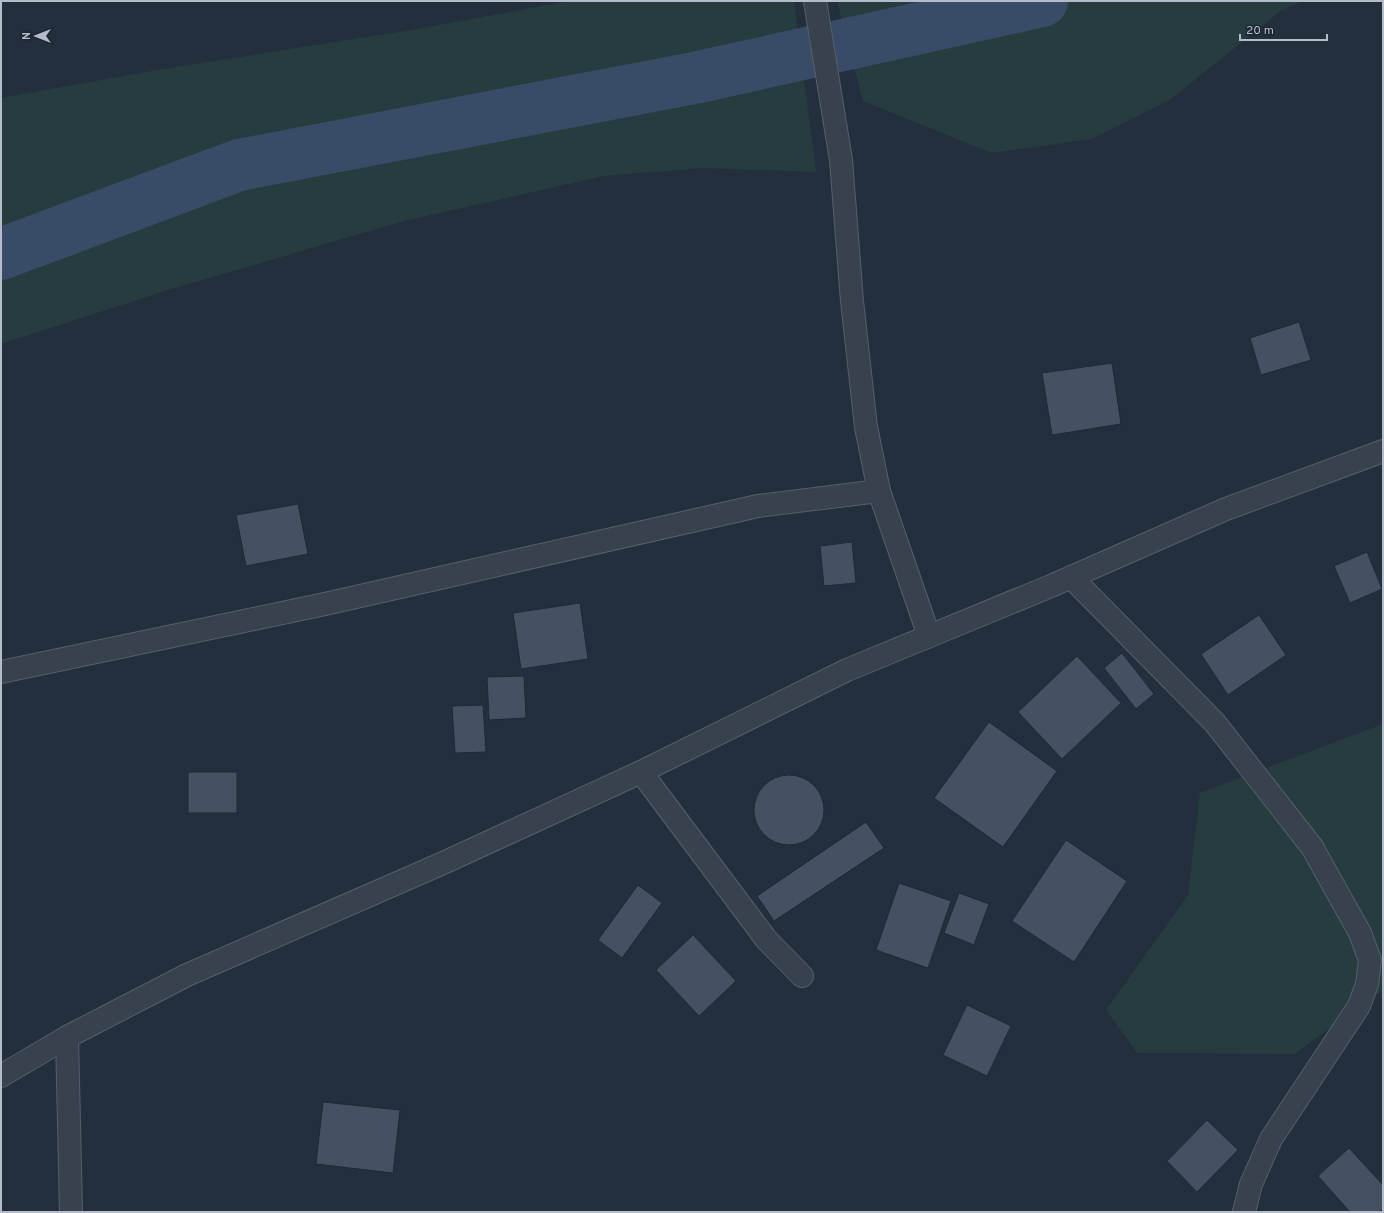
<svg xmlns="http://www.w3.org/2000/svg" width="1384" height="1213" viewBox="0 0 1384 1213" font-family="Overpass,sans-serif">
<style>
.green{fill:#263c3f}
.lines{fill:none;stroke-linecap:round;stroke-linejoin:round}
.river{stroke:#394c67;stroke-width:52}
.building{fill:#455162;stroke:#1f2835}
.minor-casing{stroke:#565f6c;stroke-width:24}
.minor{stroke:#38414e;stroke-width:22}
</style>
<rect width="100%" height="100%" fill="#242f3e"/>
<g class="green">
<polygon points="570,1 794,1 816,172 702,168 604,176 404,221 165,291 1,344 1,98 157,70 417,29"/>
<polygon points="837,1 1303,1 1282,10 1171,99 1092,139 991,153 863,101"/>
<polygon points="1383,724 1383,990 1294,1054 1137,1053 1106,1010 1188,895 1200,793"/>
</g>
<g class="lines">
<polyline class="river" points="1,254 239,165 694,78 1042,1"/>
</g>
<g class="building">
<polygon points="1299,322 1311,360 1261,375 1250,338"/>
<polygon points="1112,363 1121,424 1052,435 1042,373"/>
<polygon points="298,504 308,554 246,566 236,515"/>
<polygon points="852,542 856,583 824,586 820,546"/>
<polygon points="1367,552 1382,589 1350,603 1334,566"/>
<polygon points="580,603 588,659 521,669 513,613"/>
<polygon points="1259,615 1286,655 1228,695 1201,654"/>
<polygon points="1122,653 1154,694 1136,709 1104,668"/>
<polygon points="1077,656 1121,703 1062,759 1018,712"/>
<polygon points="524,676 526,718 489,720 487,677"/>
<polygon points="483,705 486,752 455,753 452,706"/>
<polygon points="989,722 1057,771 1003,847 934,798"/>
<rect x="188" y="772" width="49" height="41"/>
<circle cx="789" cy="810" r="35"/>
<polygon points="866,822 884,848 774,921 757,896"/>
<polygon points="1066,840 1127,881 1074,962 1012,921"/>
<polygon points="899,883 951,901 928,968 876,950"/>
<polygon points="638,885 662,903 622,958 598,940"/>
<polygon points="959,893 989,904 974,945 944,933"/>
<polygon points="693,935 736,981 699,1016 656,970"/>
<polygon points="967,1005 1011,1026 987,1076 943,1055"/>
<polygon points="323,1102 400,1110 393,1173 316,1164"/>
<polygon points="1207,1120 1238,1150 1197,1192 1167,1161"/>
<polygon points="1349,1148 1383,1185 1383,1209 1379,1212 1350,1212 1318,1176"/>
</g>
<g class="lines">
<defs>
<g id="minor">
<polyline points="815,1 841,160 852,301 866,427 879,491 929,636"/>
<polyline points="1071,577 1215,723 1312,847 1360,933 1370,960 1367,984 1359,1006 1271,1139 1251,1184 1244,1212"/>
<polyline points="1,672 325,604 758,506 879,491"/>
<polyline points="641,772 766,939 802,976"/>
<polyline points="67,1037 71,1212"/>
<polyline points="1,1076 67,1037 187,975 441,864 641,772 847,670 1051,586 1226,509 1383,451"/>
</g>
</defs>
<use href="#minor" class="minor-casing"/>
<use href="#minor" class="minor"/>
</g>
<rect width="1384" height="1213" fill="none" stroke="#b4bcc9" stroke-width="4"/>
<g transform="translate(36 36) rotate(270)" stroke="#1d2633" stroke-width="3" paint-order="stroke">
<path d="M0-3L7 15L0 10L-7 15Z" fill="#b4bcc9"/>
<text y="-6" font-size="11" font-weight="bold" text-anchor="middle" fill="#b4bcc9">N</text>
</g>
<path d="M1240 34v6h87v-6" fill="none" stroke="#b4bcc9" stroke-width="2"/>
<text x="1246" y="34" font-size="12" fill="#b4bcc9" stroke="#1d2633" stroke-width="3" paint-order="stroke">20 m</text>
</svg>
